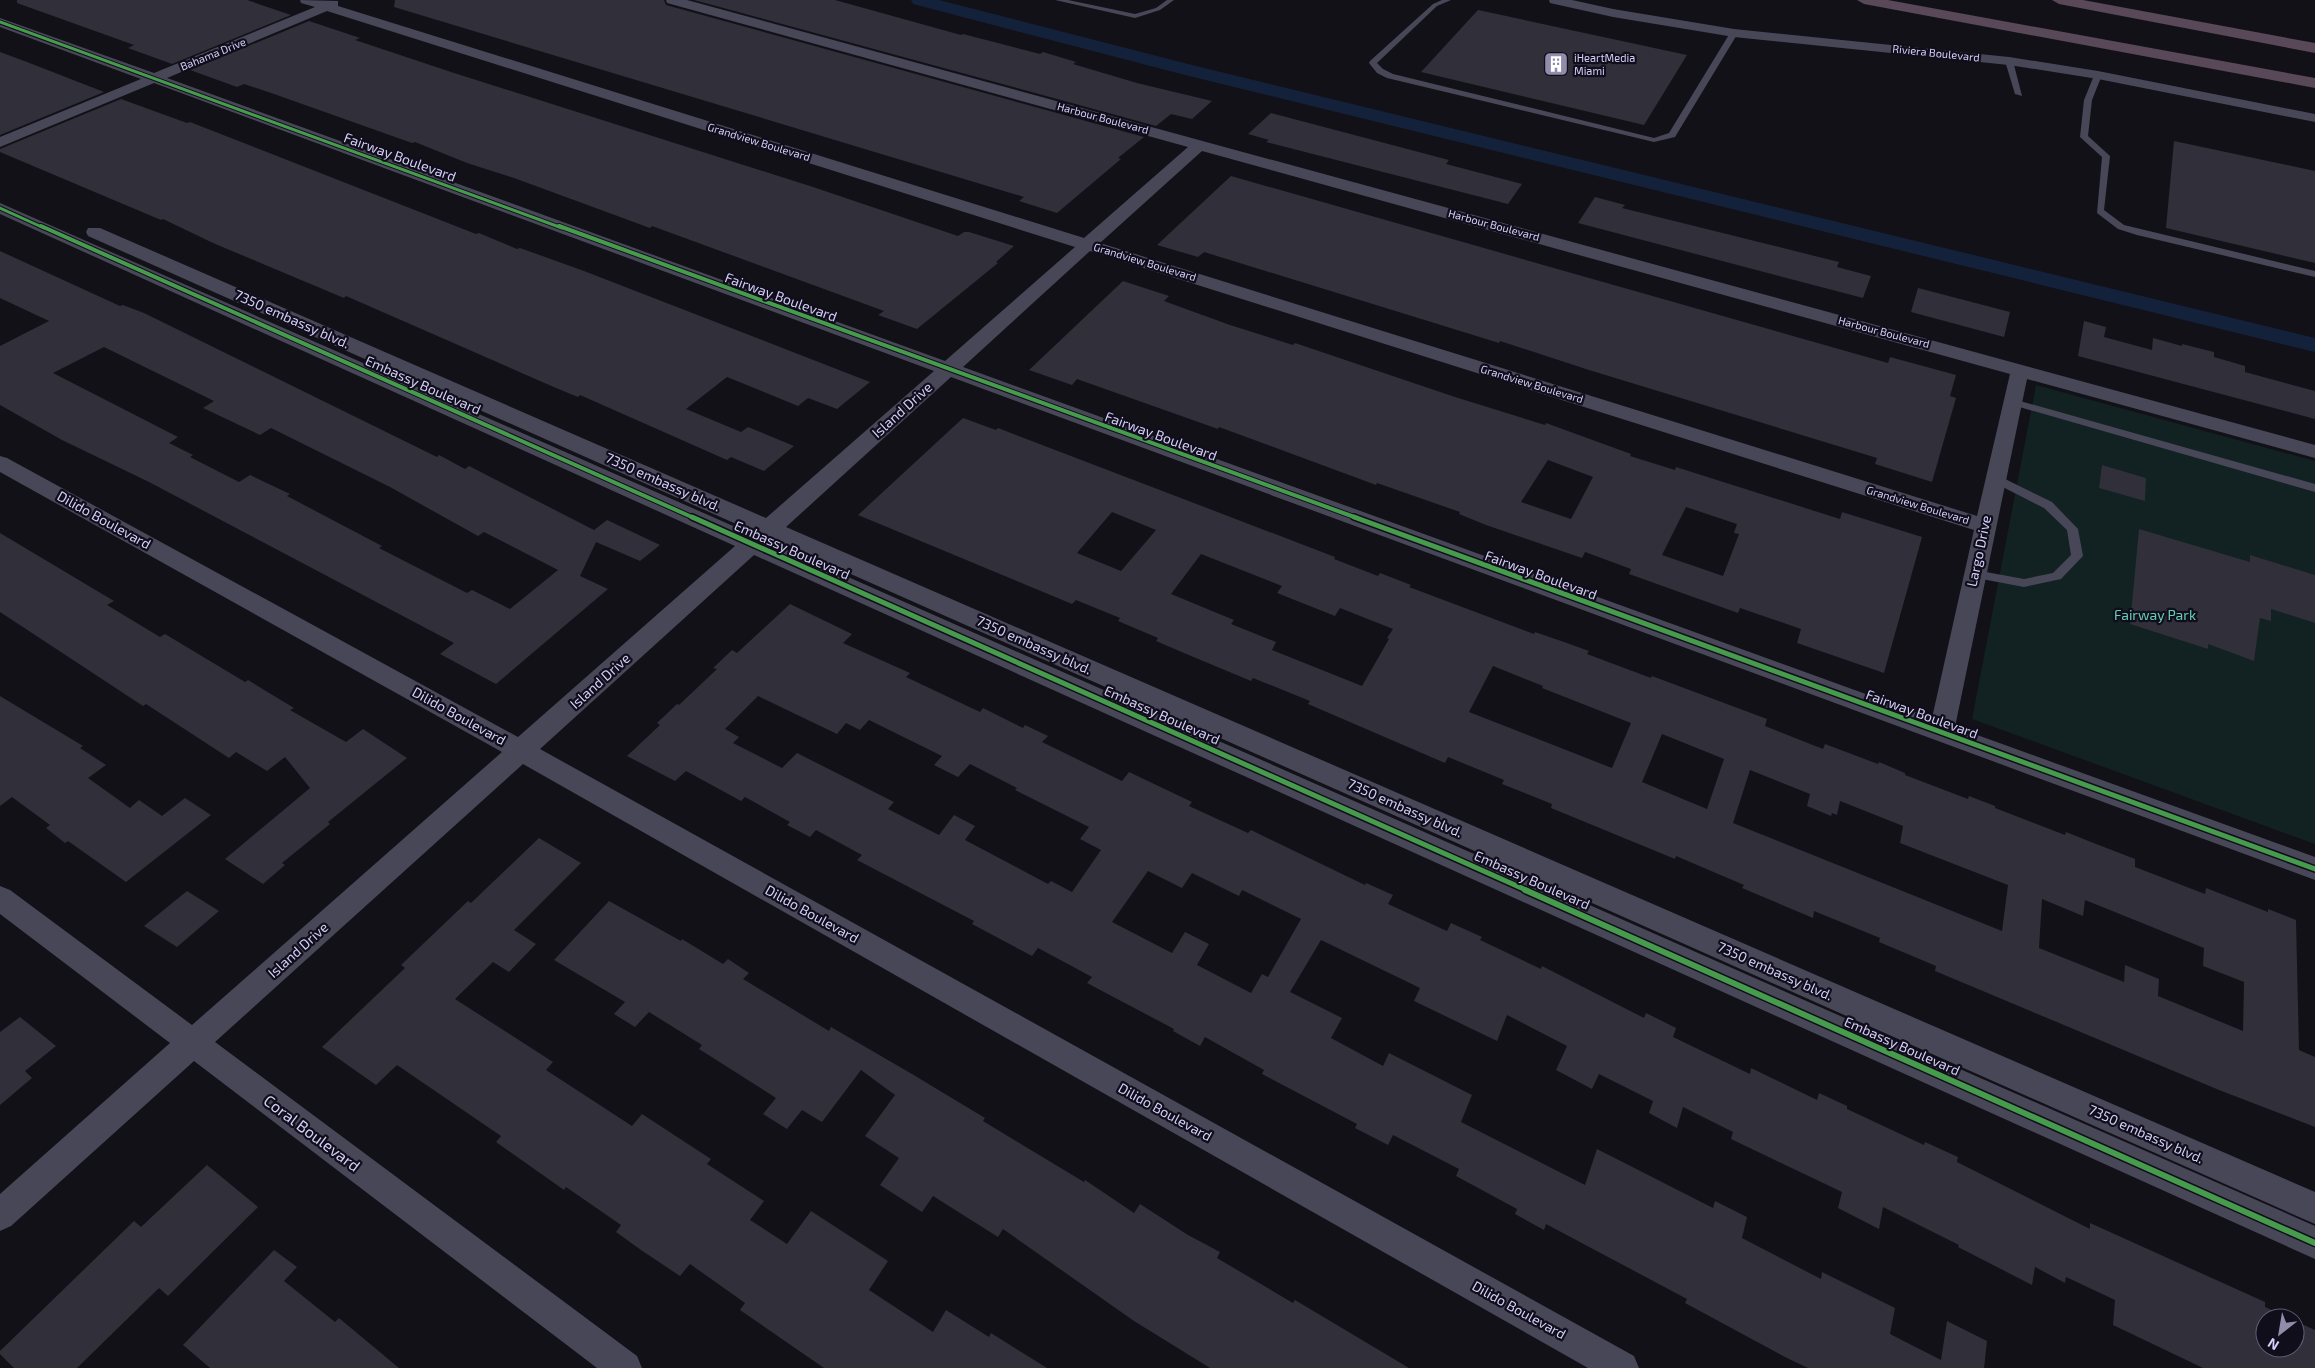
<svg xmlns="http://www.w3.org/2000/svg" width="2315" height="1368" viewBox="0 0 2315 1368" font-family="'Exo 2',sans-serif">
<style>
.green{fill:#122122}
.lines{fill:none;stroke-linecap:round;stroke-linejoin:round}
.canal{fill:#14213b;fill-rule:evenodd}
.building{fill:#302f3a;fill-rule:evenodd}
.service{fill:#484758;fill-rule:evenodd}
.minor{fill:#484758;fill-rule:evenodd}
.motorway{fill:#584858;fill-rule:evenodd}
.cycleway-far3-casing{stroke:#110e1b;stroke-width:5}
.cycleway-far2-casing{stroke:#110e1b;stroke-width:6}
.cycleway-far1-casing{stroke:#110e1b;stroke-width:8}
.cycleway-casing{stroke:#110e1b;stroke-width:9}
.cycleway-far3{stroke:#469c4c;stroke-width:3}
.cycleway-far2{stroke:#469c4c;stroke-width:4}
.cycleway-far1{stroke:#469c4c;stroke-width:5}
.cycleway{stroke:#469c4c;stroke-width:6}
.labels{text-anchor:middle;stroke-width:4.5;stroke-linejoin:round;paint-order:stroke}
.far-street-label{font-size:11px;fill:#d5cef9;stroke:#110e1b}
.far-poi-label{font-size:11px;fill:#d5cef9;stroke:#110e1b;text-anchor:start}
.street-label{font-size:14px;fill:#d5cef9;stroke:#110e1b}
.park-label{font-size:14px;fill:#65ceb8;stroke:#110e1b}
.near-street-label{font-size:16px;fill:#d5cef9;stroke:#110e1b}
</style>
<rect width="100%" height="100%" fill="#121118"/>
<polygon class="green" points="2036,385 2315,461 2315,844 1972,719"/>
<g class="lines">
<polygon class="canal" points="911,0 939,0 1196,66 2315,338 2315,352 1185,75 913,4"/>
</g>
<g class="building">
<polygon points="17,0 247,0 291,15 172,64 128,48 134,45 17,3"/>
<polygon points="395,0 664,0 666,5 1144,137 1118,158 1121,159 1057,213 1019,201 1024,197 394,7"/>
<polygon points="694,0 835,0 961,35 963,34 1040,54 1043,52 1076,62 1073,64 1137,83 1212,101 1192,119 1171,114 1156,126"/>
<polygon points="1478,10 1687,55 1644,125 1421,72"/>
<polygon points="309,21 360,38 355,40 451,72 813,187 958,236 964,232 969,232 1014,246 996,262 998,263 917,329 878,315 884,311 652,226 650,228 514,178 467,163 415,142 412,143 274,94 244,84 237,87 190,70"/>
<polygon points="0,52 27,62 104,92 0,135"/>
<polygon points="121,99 187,123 190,122 476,234 479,233 517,249 520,248 584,271 870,382 837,409 808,398 798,406 727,377 686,409 741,432 748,427 794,446 764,471 731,457 727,460 580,395 578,397 556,388 346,296 344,298 213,243 163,219 161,220 0,152 0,149"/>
<polygon points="1271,113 1449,160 1446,164 1522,184 1508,204 1266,142 1269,140 1248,134"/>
<polygon points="2174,141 2315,171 2315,263 2166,228"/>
<polygon points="1231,176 1888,363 1890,357 1956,375 1950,396 1956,398 1932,482 1875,464 1877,458 1589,370 1500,341 1499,343 1204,252 1198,257 1157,245"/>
<polygon points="1595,197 1625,205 1622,208 1839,262 1837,267 1871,276 1863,298 1578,223"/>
<path d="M0,251L120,306L123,305L144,313L437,457L439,455L465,469L469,466L594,530L607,520L660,545L640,561L596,542L580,576L608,589L496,684L440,654L454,643L149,482L62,440L0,405V346L49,321L0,298ZM104,347L214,401L203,408L260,435L271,428L390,487L478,536L484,532L558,570L510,609L472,590L467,593L379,548L382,546L287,496L290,494L250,475L239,482L190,457L193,455L169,443L178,437L53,373Z"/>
<path d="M1123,281L1169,296L1164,301L1230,325L1293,345L1295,343L1455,397L1545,425L1546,423L1631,454L1630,456L1675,470L1676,467L1840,519L1842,512L1922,537L1884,673L1797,643L1801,629L1740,608L1738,613L1629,574L1631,569L1585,552L1582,558L1547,546L1486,525L1459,514L1460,512L1377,483L1376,485L1219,427L1218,429L1077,379L1072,385L1029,370ZM1548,460L1593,477L1571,519L1521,502ZM1686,507L1737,524L1734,533L1739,534L1723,576L1662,555Z"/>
<polygon points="1918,288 2010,312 2004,337 1911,312"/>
<polygon points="2084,321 2106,327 2104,337 2152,350 2153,338 2182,346 2182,344 2214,352 2214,357 2245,366 2245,372 2315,391 2315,419 2078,356"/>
<path d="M963,418L996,430L998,428L1335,557L1334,559L1378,576L1380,573L1411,585L1409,587L1534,634L1535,632L1564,642L1589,651L1587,654L1651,678L1652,676L1767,719L1765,726L1823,749L1825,744L1878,764L1879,762L1905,773V775L1968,799L1969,796L1995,806V808L2065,835L2066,832L2091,842L2135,859V867L2205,894L2206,888L2268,912V909L2296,920L2299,1050L2315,1057V1127L2219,1090L1935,971L1936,966L1879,942L1880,938L1814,911L1813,918L1742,888L1744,885L1676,856L1675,859L1551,808L1552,804L1502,784L1504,780L1448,757L1445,763L1308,704L1310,701L1253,678L1251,681L1184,653L1156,641L1158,638L1118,621L1120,618L1076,600L1072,604L858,515ZM1112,512L1156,530L1121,571L1077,553ZM1201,554L1282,586L1277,593L1335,616L1340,608L1393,629L1387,638L1389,639L1362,686L1272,650L1276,642L1231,624L1234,620L1171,594ZM1493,666L1543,686L1542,688L1631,723L1612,768L1469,712ZM1662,734L1724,759L1707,809L1642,782ZM1750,770L1810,794L1807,806L1831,816L1832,813L1837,815L1840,801L1903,826L1900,843L2008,885L2002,931L1733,823ZM2042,899L2083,916L2085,900L2204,948L2203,966L2244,982L2243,1031L2158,996L2159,979L2125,965L2124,982L2039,948Z"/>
<polygon points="2102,465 2146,478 2145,501 2099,488"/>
<polygon points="2139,529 2250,562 2250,555 2315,575 2315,623 2271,609 2271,621 2260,618 2254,661 2208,644 2208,649 2130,624"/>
<polygon points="0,533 114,601 107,605 160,637 165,634 245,682 248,680 294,708 290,710 346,742 363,729 407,758 328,822 330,824 282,863 285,865 263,884 225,859 310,788 285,757 267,771 236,752 229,758 146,704 143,706 0,612"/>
<path d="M790,604L852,634L843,643L910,673L906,677L980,712L983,708L1023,728L1025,725L1048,736L1042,742L1122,781L1129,772L1192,802L1189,806L1248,833L1251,830L1365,885L1366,883L1393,895L1388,904L1447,931L1451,923L1482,937L1480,940L1541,969L1542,966L1644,1018L1646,1013L1676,1028L1673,1037L1750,1074L1751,1068L1817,1100L1819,1093L1847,1106V1109L1924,1145L1925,1142L1958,1157L1957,1162L2090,1229V1223L2265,1302V1307L2289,1318H2265V1348H2295V1321L2315,1330V1368H2203L2113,1325L2115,1300L2066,1277L2065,1283L2035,1267L2032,1285L1958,1247L1959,1245L1883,1207L1879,1229L1838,1208L1842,1192L1731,1139L1733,1132L1683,1107L1677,1128L1649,1113L1653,1101L1599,1074L1592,1089L1556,1070L1567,1046L1507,1015L1497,1041L1414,1001L1420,988L1321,940L1290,992L1342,1018L1331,1038L1383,1066L1389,1053L1472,1095L1461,1122L1585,1185L1597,1149L1713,1208L1715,1201L1747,1217L1742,1238L1821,1279L1822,1272L1895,1308L1890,1334L1941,1360L1947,1321L1987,1341L1984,1368H1808L1787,1358L1685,1303L1687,1299L1546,1224L1544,1230L1515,1214L1517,1209L1456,1176L1459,1169L1393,1135L1388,1145L1355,1128L1357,1124L1262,1074L1264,1070L1205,1037L1200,1046L1173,1031L1174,1029L1087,983L1092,977L1038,948L1032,956L972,924L974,921L857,860L862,855L816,830L810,837L787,825L790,822L745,797L741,801L686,771L675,781L627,756L660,725L657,723L677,704L679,705L717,669L713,668L732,650L737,653ZM758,696L837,734L846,723L860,730L869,720L942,756L934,765L958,777L970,764L1017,788L1015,790L1089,827L1080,839L1101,850L1072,892L1051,881L1048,884L965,840L975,826L954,815L939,835L888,809L894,802L797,753L782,768L733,743L739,737L725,729ZM1148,871L1182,888L1192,873L1239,896L1242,890L1301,919L1268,977L1262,974L1251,993L1197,965L1209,944L1185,932L1172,953L1112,922Z"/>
<polygon points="0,696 83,746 80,748 106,765 88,778 130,808 139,800 162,816 185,798 211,815 126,882 68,841 65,843 46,828 50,825 12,797 0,806"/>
<polygon points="539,838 581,863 514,930 536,944 509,972 493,962 455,999 553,1062 546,1070 632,1126 642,1114 711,1159 707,1164 764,1201 750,1220 787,1244 811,1211 888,1261 869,1290 933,1332 946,1310 989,1337 991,1333 1047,1368 824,1368 740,1310 745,1303 690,1264 680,1276 641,1250 616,1232 621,1225 566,1187 564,1190 496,1142 501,1136 397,1065 376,1085 322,1047 405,968 401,965 468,901 471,903"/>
<polygon points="187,891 219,911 177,947 144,926"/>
<polygon points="609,901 681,941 682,939 723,964 728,959 749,973 743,979 829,1031 831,1027 912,1074 985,1118 983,1121 1084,1182 1085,1180 1134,1213 1140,1204 1188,1235 1220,1252 1217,1258 1293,1303 1295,1300 1409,1368 1210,1368 1134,1321 1003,1229 998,1237 933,1196 922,1212 880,1185 899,1158 865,1136 895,1095 861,1070 822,1122 802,1110 787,1129 763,1114 776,1098 699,1049 702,1045 649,1012 635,1027 614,1014 625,1002 554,960"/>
<polygon points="20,1017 56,1046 25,1071 32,1078 0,1105 0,1032"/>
<polygon points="207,1165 258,1207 168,1296 159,1288 77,1368 14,1368 0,1354 0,1351 134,1221 141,1227"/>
<polygon points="274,1250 297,1267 284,1281 335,1322 339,1318 399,1368 210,1368 183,1345"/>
</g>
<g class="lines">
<g class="service">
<polygon points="1055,0 1068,0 1135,14 1156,8 1167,0 1174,0 1160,10 1135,18"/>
<polygon points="1442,0 1451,0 1437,6 1377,63 1383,69 1393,74 1654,138 1669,133 1730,33 1734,31 1738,33 1675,137 1654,142 1387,78 1377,73 1369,63 1370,61 1433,4"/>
<polygon points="2009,59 2013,61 2022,96 2015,94 2005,61"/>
<polygon points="2095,73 2102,75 2092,100 2088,136 2110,156 2104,210 2124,225 2315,271 2315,277 2137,235 2118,229 2097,213 2102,157 2080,137 2084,100"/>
<polygon points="2013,399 2315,484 2315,492 2009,404 2008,402"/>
<polygon points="1995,474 2052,502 2078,529 2083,556 2061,579 2024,587 1971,577 1969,574 1971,571 1975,570 2024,579 2053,573 2071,555 2067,530 2044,508 1991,481 1990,478"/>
</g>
<g class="minor">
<path d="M300,0L338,1V6L1084,238L1188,147L667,3L666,0H687L2315,445V458L2027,379L1955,727L2315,857V880L951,377L786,527L2315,1192V1224L772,539L769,542L2315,1226V1259L754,555L540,749L1634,1356L1639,1368H1588L523,764L215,1042L637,1356L642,1368H597L194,1061L11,1226L0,1231V1194L170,1043L0,914V886L10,890L192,1025L502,752L0,472V456L7,458L518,737L735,546L0,214V203L749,533L752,531L88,236L86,232L88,228H100L766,518L934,371L154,83L0,147V137L141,79L0,27V18L154,73L315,7L301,3ZM327,11L1075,247L945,361L167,78ZM1202,151L2010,374L1977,516L1100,243ZM1090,251L1974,530L1932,718L963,367Z"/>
<polygon points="1549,0 1572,0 1613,9 1734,29 2009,57 2098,71 2315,114 2315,122 2098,79 2009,65 1734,37 1613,17 1550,3"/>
</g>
<g class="motorway">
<polygon points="1857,0 1888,0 2315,78 2315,88 1864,4"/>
<polygon points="2052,0 2083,0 2315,43 2315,53 2059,4"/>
</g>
<defs>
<g id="cycleway-far3">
<polyline points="0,22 562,228"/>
<polyline points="0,208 44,228"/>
</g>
<g id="cycleway-far2">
<polyline points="41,226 694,518"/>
<polyline points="559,226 1357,518"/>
</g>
<g id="cycleway-far1">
<polyline points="692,517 1528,891"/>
<polyline points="1354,517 2315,869"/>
</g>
<polyline id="cycleway" points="1525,890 2315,1243"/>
</defs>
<use href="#cycleway-far3" class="cycleway-far3-casing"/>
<use href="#cycleway-far2" class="cycleway-far2-casing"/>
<use href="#cycleway-far1" class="cycleway-far1-casing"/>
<use href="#cycleway" class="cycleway-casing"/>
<use href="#cycleway-far3" class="cycleway-far3"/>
<use href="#cycleway-far2" class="cycleway-far2"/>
<use href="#cycleway-far1" class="cycleway-far1"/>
<use href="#cycleway" class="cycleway"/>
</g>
<defs>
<symbol id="building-square" viewBox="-11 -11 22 22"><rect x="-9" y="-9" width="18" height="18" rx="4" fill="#918caa" stroke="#110e1b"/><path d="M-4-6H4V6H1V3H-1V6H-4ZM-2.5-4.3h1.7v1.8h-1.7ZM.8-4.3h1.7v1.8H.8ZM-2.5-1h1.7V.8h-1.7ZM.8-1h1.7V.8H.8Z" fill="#fff"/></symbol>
</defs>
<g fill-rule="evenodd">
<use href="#building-square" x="1542" y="50" width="28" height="28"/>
</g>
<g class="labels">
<g class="far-street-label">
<text transform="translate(1936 53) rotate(6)" y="4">Riviera Boulevard</text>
<text transform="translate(213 54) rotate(-22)" y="4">Bahama Drive</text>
<text transform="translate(1103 118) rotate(15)" y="4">Harbour Boulevard</text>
<text transform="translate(759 142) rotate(17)" y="4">Grandview Boulevard</text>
<text transform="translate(1494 225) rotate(15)" y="4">Harbour Boulevard</text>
<text transform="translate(1145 262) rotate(17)" y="4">Grandview Boulevard</text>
<text transform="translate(1884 332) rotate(15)" y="4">Harbour Boulevard</text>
<text transform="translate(1532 384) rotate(17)" y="4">Grandview Boulevard</text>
<text transform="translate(1918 505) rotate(17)" y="4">Grandview Boulevard</text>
</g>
<g class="far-poi-label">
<text x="1574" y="62">iHeartMedia<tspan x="1574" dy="13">Miami</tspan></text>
</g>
<g class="street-label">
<text transform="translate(400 157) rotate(20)" y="5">Fairway Boulevard</text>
<text transform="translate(781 297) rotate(20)" y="5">Fairway Boulevard</text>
<text transform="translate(292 319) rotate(24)" y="5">7350 embassy blvd.</text>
<text transform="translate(423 385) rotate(24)" y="5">Embassy Boulevard</text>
<text transform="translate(902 410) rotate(-42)" y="5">Island Drive</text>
<text transform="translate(1161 436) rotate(20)" y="5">Fairway Boulevard</text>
<text transform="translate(663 482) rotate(24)" y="5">7350 embassy blvd.</text>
<text transform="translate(104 520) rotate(29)" y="5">Dilido Boulevard</text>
<text transform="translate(792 550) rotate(24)" y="5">Embassy Boulevard</text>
<text transform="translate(1979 551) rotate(-78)" y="5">Largo Drive</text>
<text transform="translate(1541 575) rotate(20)" y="5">Fairway Boulevard</text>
<text transform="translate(1034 645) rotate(24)" y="5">7350 embassy blvd.</text>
<text transform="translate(600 681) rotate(-42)" y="5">Island Drive</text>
<text transform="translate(1922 714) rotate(20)" y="5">Fairway Boulevard</text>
<text transform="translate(1162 715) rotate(24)" y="5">Embassy Boulevard</text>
<text transform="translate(459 716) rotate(29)" y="5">Dilido Boulevard</text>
<text transform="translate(1405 808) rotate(24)" y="5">7350 embassy blvd.</text>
<text transform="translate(1532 880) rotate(24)" y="5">Embassy Boulevard</text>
<text transform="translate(812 914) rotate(29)" y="5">Dilido Boulevard</text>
<text transform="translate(298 950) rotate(-42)" y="5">Island Drive</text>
<text transform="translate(1775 971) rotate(24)" y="5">7350 embassy blvd.</text>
<text transform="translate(1902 1046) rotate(24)" y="5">Embassy Boulevard</text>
<text transform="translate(1165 1112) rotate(29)" y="5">Dilido Boulevard</text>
<text transform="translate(2146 1134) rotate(24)" y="5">7350 embassy blvd.</text>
<text transform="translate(1519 1310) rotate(29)" y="5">Dilido Boulevard</text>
</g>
<g class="park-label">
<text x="2155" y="620">Fairway Park</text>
</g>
<g class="near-street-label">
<text transform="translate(312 1133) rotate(37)" y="6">Coral Boulevard</text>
</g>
</g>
<g transform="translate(2280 1333) rotate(211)"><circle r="24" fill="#110e1b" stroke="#5f5b74"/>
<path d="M0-4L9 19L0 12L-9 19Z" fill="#918caa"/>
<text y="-8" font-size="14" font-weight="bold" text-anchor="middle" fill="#d5cef9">N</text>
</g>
</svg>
